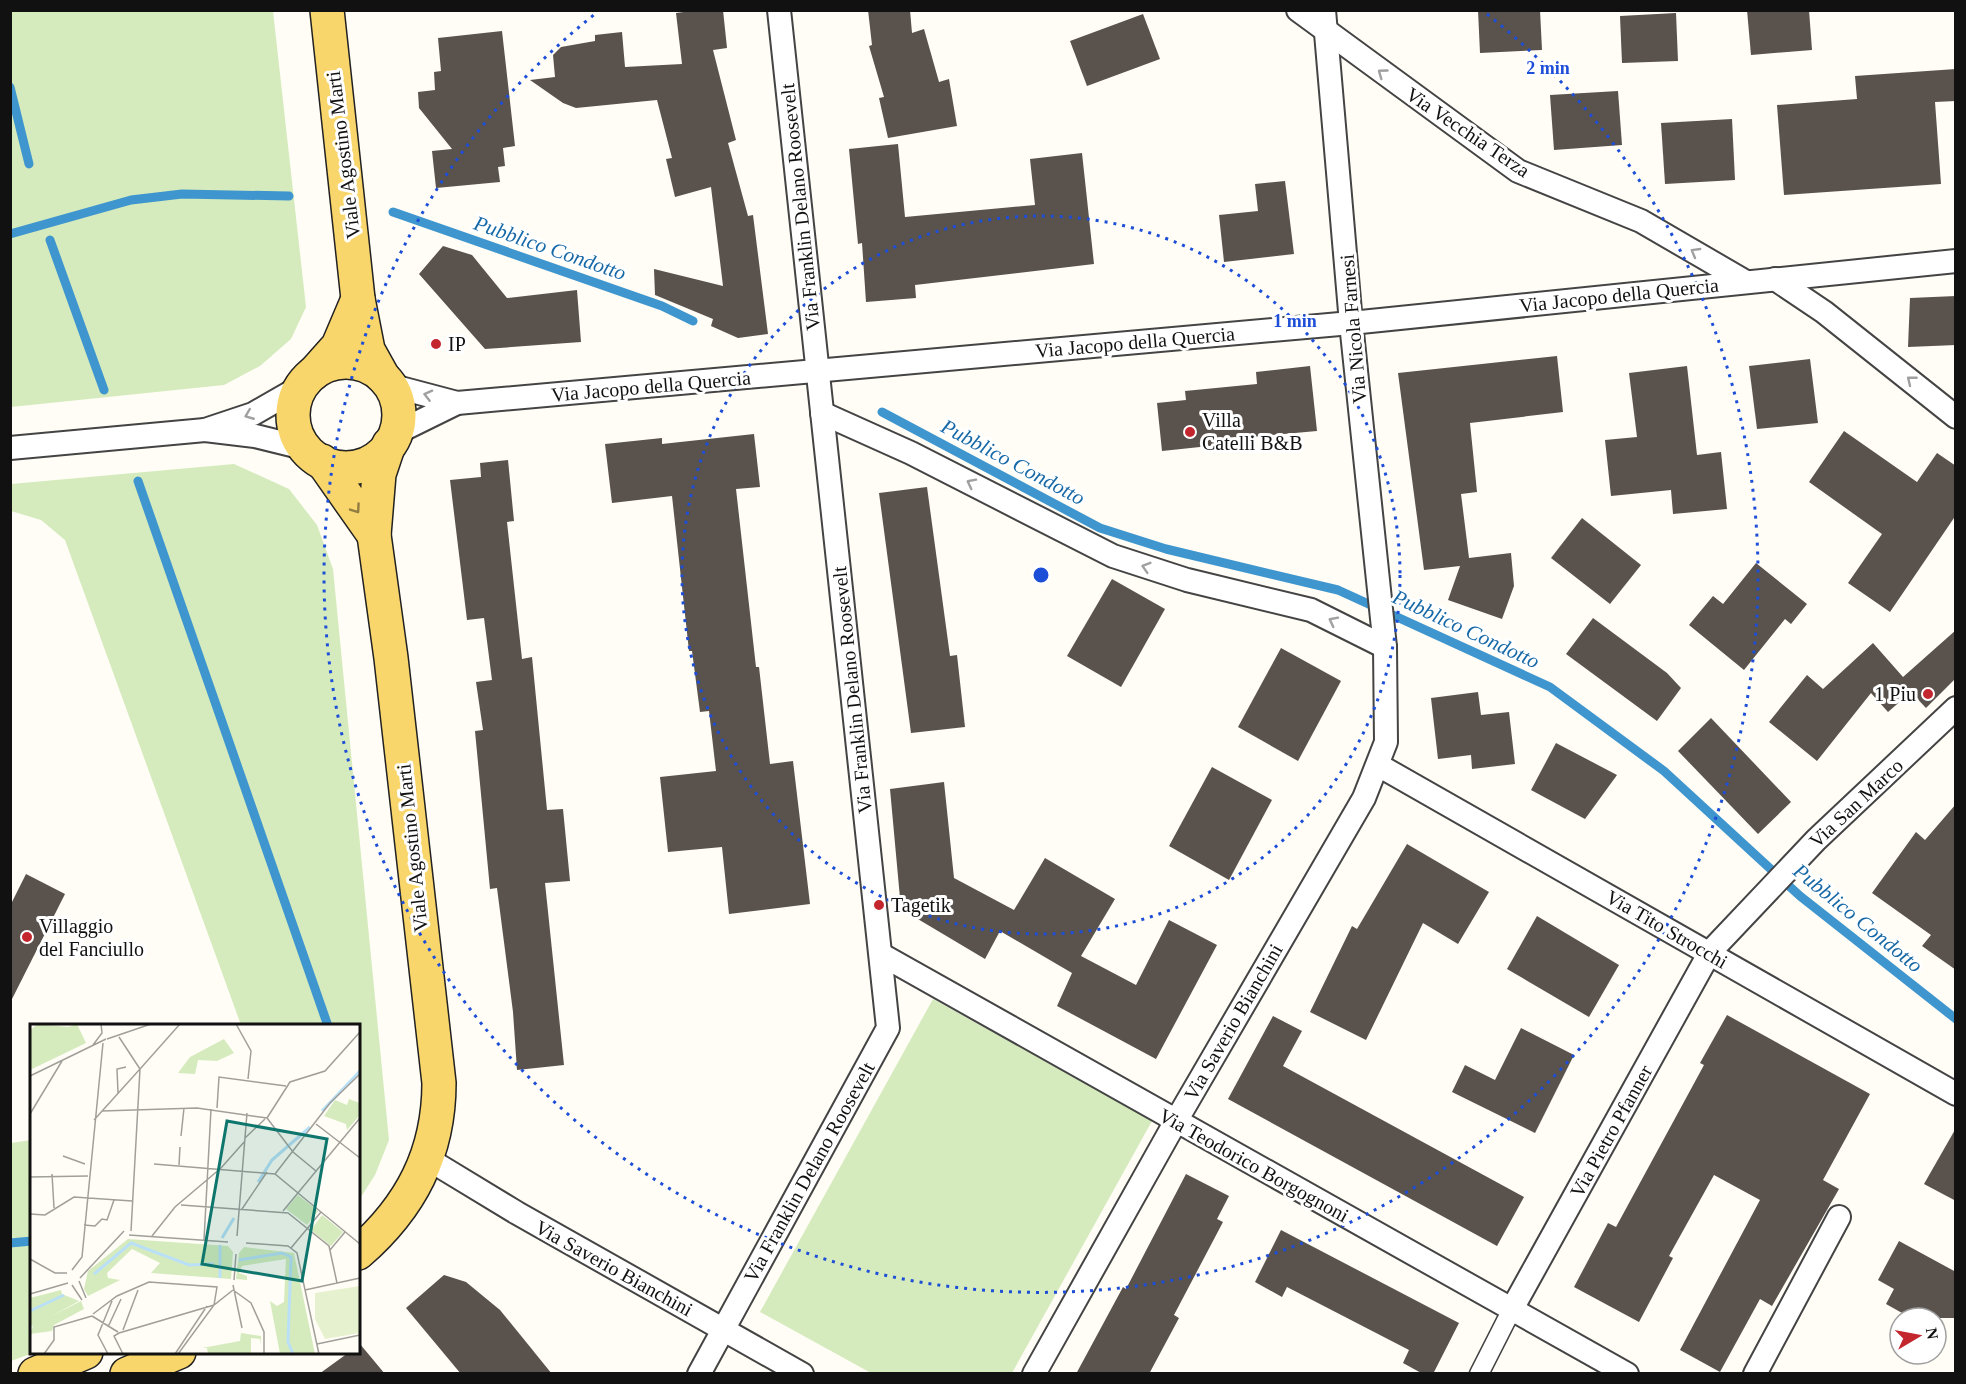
<svg xmlns="http://www.w3.org/2000/svg" width="1966" height="1384" viewBox="0 0 1966 1384" font-family="Georgia,serif">
<style>
.green{fill:#d5ebbd}
.lines{fill:none;stroke-linecap:round;stroke-linejoin:round}
.stream{stroke:#3f96cf;stroke-width:9}
.building{fill:#5a524d}
.pedestrian-casing{stroke:#444;stroke-width:21}
.minor-casing{stroke:#444;stroke-width:26}
.primary-casing{stroke:#222;stroke-width:36}
.pedestrian{stroke:#fff;stroke-width:18}
.minor{stroke:#fff;stroke-width:22}
.primary{stroke:#f9d66b;stroke-width:33}
.oneway{stroke:#a0a0a0}
.oneway2{stroke:#917d42}
.ring{fill:none;stroke:#1d4ed8;stroke-width:3;stroke-dasharray:3 6}
.poi-dot{fill:#c4262e;stroke:#fff;stroke-width:2}
.labels{text-anchor:middle;stroke-width:6;stroke-linejoin:round;paint-order:stroke}
.street-label{font-size:20px;fill:#111;stroke:#fff}
.poi-label{font-size:20px;fill:#111;stroke:#fff;text-anchor:start}
.water-label{font-size:21px;font-style:italic;fill:#1768a6;stroke:#fff}
.inset-river{fill:none;stroke:#b9e0f7;stroke-width:3}
.inset-road{fill:none;stroke:#a09f9a;stroke-width:1.5}
.view{fill:#0f766e;fill-opacity:0.15;stroke:#0f766e;stroke-width:3}
.inset-edge{fill:none;stroke:#111;stroke-width:3}
.centre{fill:#1d4ed8;stroke:#fff;stroke-width:3}
.ring-label{font-size:18px;text-anchor:middle;font-weight:bold;fill:#1d4ed8;stroke:#fff;stroke-width:6;stroke-linejoin:round;paint-order:stroke}
</style>
<rect width="100%" height="100%" fill="#fffdf5"/>
<g class="green">
<polygon points="11,10 273,11 306,307 291,339 260,366 224,385 11,407"/>
<polygon points="234,464 289,489 317,525 333,569 389,1140 375,1175 359,1200 358,1026 241,1025 65,540 41,520 11,511 11,484"/>
<polygon points="933,999 1152,1121 1012,1373 871,1373 760,1312"/>
<polygon points="31,1140 33,1353 11,1361 11,1143"/>
</g>
<g class="lines">
<g class="stream">
<polyline points="10,87 29,164"/>
<polyline points="393,212 662,306 693,321"/>
<polyline points="10,234 131,200 182,194 289,196"/>
<polyline points="50,240 104,390"/>
<polyline points="882,412 1100,528 1166,549 1338,590 1550,687 1664,771 1800,896 1956,1019"/>
<polyline points="138,481 328,1026"/>
<polyline points="10,1243 32,1241"/>
</g>
</g>
<g class="building">
<polygon points="699,10 723,10 727,48 713,50 736,140 728,143 748,216 753,215 768,334 738,338 711,326 713,319 655,295 654,269 723,286 711,187 675,197 666,159 672,158 657,100 576,108 563,103 530,80 555,77 553,55 561,47 595,41 595,35 622,32 625,67 682,64 676,13"/>
<polygon points="868,10 910,10 912,33 924,29 939,82 949,79 957,126 888,138 879,98 884,97 869,46 872,45"/>
<polygon points="1478,10 1540,10 1542,50 1480,53"/>
<polygon points="1747,10 1809,10 1812,50 1751,55"/>
<polygon points="1676,13 1678,61 1622,63 1620,16"/>
<polygon points="1143,14 1160,59 1087,86 1070,41"/>
<polygon points="502,31 515,146 503,148 505,166 498,167 500,182 436,188 432,151 452,149 419,108 418,92 435,90 434,72 441,71 438,38"/>
<polygon points="1956,69 1956,101 1935,102 1941,184 1784,195 1777,105 1857,99 1855,76"/>
<polygon points="1618,91 1622,145 1554,150 1550,95"/>
<polygon points="1732,119 1735,180 1665,184 1661,123"/>
<polygon points="898,144 905,217 1035,205 1030,159 1082,153 1094,264 915,285 916,298 866,302 862,243 858,244 849,149"/>
<polygon points="1285,181 1294,254 1224,262 1219,215 1258,211 1255,184"/>
<polygon points="443,246 472,255 507,298 577,290 581,342 485,349 419,274"/>
<polygon points="1956,296 1956,345 1908,347 1910,298"/>
<polygon points="1557,356 1563,412 1470,423 1477,492 1461,494 1469,558 1511,553 1514,586 1502,619 1448,600 1460,566 1424,570 1398,373"/>
<polygon points="1810,359 1818,423 1757,429 1749,366"/>
<polygon points="1310,366 1317,431 1219,440 1219,445 1162,451 1157,403 1186,400 1185,391 1257,384 1256,372"/>
<polygon points="1687,366 1697,455 1721,452 1727,509 1673,514 1671,490 1611,496 1605,440 1637,437 1629,373"/>
<polygon points="1844,431 1917,482 1937,453 1956,466 1956,515 1890,612 1848,583 1882,534 1809,482"/>
<polygon points="754,434 760,487 736,489 756,667 759,667 770,764 793,761 810,904 729,914 722,847 668,852 660,777 716,771 709,711 700,712 692,651 689,651 672,496 612,503 605,444 662,438 662,444"/>
<polygon points="508,460 514,521 507,522 522,659 532,657 547,810 563,809 570,881 545,883 564,1065 517,1070 513,1012 497,888 490,889 475,731 483,730 476,682 492,680 484,618 467,620 450,480 481,477 480,463"/>
<polygon points="927,487 950,656 957,655 965,727 911,733 879,493"/>
<polygon points="1582,518 1641,565 1610,604 1551,558"/>
<polygon points="1756,563 1807,604 1791,624 1785,619 1744,670 1689,625 1713,596 1723,604"/>
<polygon points="1112,579 1165,609 1121,687 1067,656"/>
<polygon points="1593,618 1667,673 1681,688 1657,721 1566,654"/>
<polygon points="1956,630 1956,678 1926,708 1911,692 1888,712 1871,693 1817,761 1769,722 1807,675 1823,689 1873,643 1903,677"/>
<polygon points="1281,648 1341,681 1298,761 1238,727"/>
<polygon points="1478,692 1481,715 1509,712 1515,764 1472,769 1471,755 1438,759 1431,698"/>
<polygon points="1711,718 1791,802 1758,834 1678,751"/>
<polygon points="1556,743 1617,775 1585,819 1531,790"/>
<polygon points="1212,767 1272,800 1229,880 1169,846"/>
<polygon points="944,782 954,878 1014,910 1045,858 1115,899 1081,956 1136,985 1169,920 1217,945 1156,1059 1057,1006 1072,973 1000,931 985,959 901,909 890,789"/>
<polygon points="1956,804 1956,970 1922,946 1931,935 1872,893 1916,832 1925,840"/>
<polygon points="1407,844 1489,892 1458,944 1423,923 1366,1040 1310,1012 1352,926 1357,929"/>
<polygon points="26,874 65,894 10,1003 10,906"/>
<polygon points="1537,916 1619,965 1589,1017 1507,969"/>
<polygon points="1727,1015 1870,1094 1823,1180 1839,1189 1772,1306 1760,1299 1720,1372 1680,1350 1760,1200 1714,1175 1669,1256 1673,1258 1639,1322 1574,1287 1608,1223 1616,1227 1704,1065 1700,1063"/>
<polygon points="1273,1016 1302,1031 1283,1066 1524,1197 1497,1246 1228,1099"/>
<polygon points="1521,1028 1574,1055 1535,1133 1452,1092 1465,1065 1495,1080"/>
<polygon points="1956,1128 1956,1201 1924,1184"/>
<polygon points="1186,1174 1229,1196 1217,1219 1223,1222 1174,1315 1179,1318 1149,1374 1076,1374 1123,1287 1126,1289"/>
<polygon points="1281,1230 1459,1323 1433,1374 1423,1374 1403,1363 1409,1350 1287,1287 1282,1297 1255,1282"/>
<polygon points="1899,1241 1956,1272 1956,1318 1911,1318 1886,1304 1894,1289 1878,1280"/>
<polygon points="444,1275 466,1282 500,1310 552,1374 461,1374 406,1308"/>
<polygon points="360,1344 385,1374 319,1374 348,1353 358,1353"/>
</g>
<g class="lines">
<defs>
<polyline id="pedestrian" points="1479,1374 1512,1309"/>
<g id="minor">
<polyline points="1298,10 1518,171 1641,221 1746,282"/>
<polyline points="1775,279 1824,312 1956,417"/>
<polyline points="389,385 457,403 394,434"/>
<polyline points="300,387 253,414 205,430 255,436 304,448"/>
<polyline points="457,403 1351,323 1956,261"/>
<polyline points="822,413 911,453 1113,556 1187,580 1311,610 1385,647"/>
<polyline points="10,448 205,430"/>
<polyline points="1378,765 1956,1094"/>
<polyline points="882,955 1627,1374"/>
<polyline points="428,1159 517,1213 802,1374"/>
<polyline points="1512,1309 1710,952 1816,840 1956,708"/>
<polyline points="699,1374 888,1028 779,10"/>
<polyline points="1034,1374 1176,1121 1364,798 1386,742 1385,647 1351,323 1324,10"/>
<polyline points="1755,1374 1839,1217"/>
</g>
<g id="primary">
<polyline points="327,10 358,299"/>
<circle cx="346" cy="415" r="53"/>
<polyline points="314,373 338,346 358,299 368,350 383,377"/>
<polyline points="322,461 374,535 379,474 389,444"/>
<path d="M358,1253C411,1207 439,1153 439,1083L391,658L374,535"/>
<polyline points="35,1374 86,1352"/>
<polyline points="127,1374 179,1352"/>
</g>
</defs>
<use href="#pedestrian" class="pedestrian-casing"/>
<use href="#minor" class="minor-casing"/>
<use href="#primary" class="primary-casing"/>
<use href="#pedestrian" class="pedestrian"/>
<use href="#minor" class="minor"/>
<use href="#primary" class="primary"/>
</g>
<defs><path id="oneway-chevron" d="M-2-3.5L2.5 0L-2 3.5" fill="none" stroke-width="1.6" stroke-linecap="round" stroke-linejoin="round" transform="scale(1.5)"/></defs>
<g class="oneway">
<use href="#oneway-chevron" transform="translate(1382 73) rotate(-144)"/>
<use href="#oneway-chevron" transform="translate(1695 252) rotate(-150)"/>
<use href="#oneway-chevron" transform="translate(1911 380) rotate(-141)"/>
<use href="#oneway-chevron" transform="translate(428 395) rotate(-166)"/>
<use href="#oneway-chevron" transform="translate(249 415) rotate(158)"/>
<use href="#oneway-chevron" transform="translate(971 483) rotate(-153)"/>
<use href="#oneway-chevron" transform="translate(1146 567) rotate(-163)"/>
<use href="#oneway-chevron" transform="translate(1333 621) rotate(-153)"/>
</g>
<use class="oneway2" href="#oneway-chevron" transform="translate(356 509) rotate(55)"/>
<g class="ring">
<circle cx="1041" cy="575" r="359"/>
<path d="M1487 14A717 717 0 1 1 595 14"/>
</g>
<g class="poi-dot">
<circle cx="436" cy="344" r="6"/>
<circle cx="1190" cy="432" r="6"/>
<circle cx="1928" cy="694" r="6"/>
<circle cx="879" cy="905" r="6"/>
<circle cx="27" cy="937" r="6"/>
</g>
<g class="labels">
<g class="street-label">
<text transform="translate(1468 132) rotate(34)" y="7">Via Vecchia Terza</text>
<text transform="translate(343 155) rotate(-97)" y="7">Viale Agostino Marti</text>
<text transform="translate(800 207) rotate(-96)" y="7">Via Franklin Delano Roosevelt</text>
<text transform="translate(1619 295) rotate(-6)" y="7">Via Jacopo della Quercia</text>
<text transform="translate(1353 329) rotate(-95)" y="7">Via Nicola Farnesi</text>
<text transform="translate(1135 342) rotate(-5)" y="7">Via Jacopo della Quercia</text>
<text transform="translate(651 386) rotate(-5)" y="7">Via Jacopo della Quercia</text>
<text transform="translate(852 690) rotate(-96)" y="7">Via Franklin Delano Roosevelt</text>
<text transform="translate(1856 803) rotate(-43)" y="7">Via San Marco</text>
<text transform="translate(412 848) rotate(-96)" y="7">Viale Agostino Marti</text>
<text transform="translate(1667 929) rotate(30)" y="7">Via Tito Strocchi</text>
<text transform="translate(1233 1022) rotate(-60)" y="7">Via Saverio Bianchini</text>
<text transform="translate(1611 1131) rotate(-61)" y="7">Via Pietro Pfanner</text>
<text transform="translate(1254 1165) rotate(29)" y="7">Via Teodorico Borgognoni</text>
<text transform="translate(809 1172) rotate(-61)" y="7">Via Franklin Delano Roosevelt</text>
<text transform="translate(614 1268) rotate(29)" y="7">Via Saverio Bianchini</text>
</g>
<g class="poi-label">
<text x="448" y="351">IP</text>
<text x="1202" y="427">Villa<tspan x="1202" dy="23">Catelli B&amp;B</tspan></text>
<text x="1916" y="701" text-anchor="end">1 Piu</text>
<text x="891" y="912">Tagetik</text>
<text x="39" y="933">Villaggio<tspan x="39" dy="23">del Fanciullo</tspan></text>
</g>
<g class="water-label">
<text transform="translate(550 248) rotate(19)" y="7">Pubblico Condotto</text>
<text transform="translate(1013 462) rotate(28)" y="7">Pubblico Condotto</text>
<text transform="translate(1466 629) rotate(25)" y="7">Pubblico Condotto</text>
<text transform="translate(1858 918) rotate(39)" y="7">Pubblico Condotto</text>
</g>
</g>
<g transform="translate(30 1024)">
<rect width="330" height="330" fill="#fffdf5"/>
<path d="M8,0L38,3L47,0L56,19L0,46V6ZM194,15L204,29L187,37L168,36L165,50L148,49L160,33ZM319,75L330,79V91L317,106L316,100L294,92L305,76L317,81ZM268,171L288,187L277,201L256,185ZM292,191L313,208L301,222L281,206ZM98,215L198,222L203,228L201,255L121,249L130,239L102,225L77,249L78,254L90,256L58,272L54,265L58,247ZM214,223L264,229L285,330H250L240,277L247,282L254,278L256,235L212,242L209,249L217,252V256L206,255L209,229ZM31,266L32,270L49,277L20,293L51,277L54,285L24,301L22,307L0,310L3,302L0,301V274ZM211,309L231,312V321L230,315L221,314V330H178L177,324H172L210,317Z" fill="#d5ebbd"/>
<path d="M330,262V309L295,315L285,295V269Z" fill="#e6f2cf"/>
<path class="inset-river" d="M292,87L330,47M228,158L242,136L280,103M192,214L204,194M209,236L252,229L261,233L258,318L263,330M64,250L101,219L159,241L184,240M190,254V221M0,287L34,271"/>
<path class="inset-road" d="M206,0L221,27L218,55M77,15L121,0M63,21L72,9L71,0M0,52L76,15M88,69L87,45L96,43M187,84L189,53L256,62M72,87L167,84L237,94L263,128L286,147M0,90L32,37M237,94L260,58L295,47L330,8M64,96L110,45L89,13M286,100L330,134M151,112L154,84M215,114L235,95M33,132L55,140M124,140L245,150L291,188L261,224M149,141L150,123M22,150L24,184M245,150L300,79L330,50M0,153L58,152M151,181L258,189L299,222L307,259M212,185L237,148M253,187L330,94M291,188L330,220M0,190L15,191L44,173L102,177M54,201L65,202L72,195L77,196L84,176M101,207L110,45L150,0M99,211L198,218M122,212L145,183L191,144L215,117M207,212L217,89M174,216L181,85M216,219L258,222L267,229L289,330M300,226L315,208M0,235L25,249H37M42,246L52,233L73,19M50,254L94,207M204,256L206,230M49,257L56,274M42,261L52,276M203,261L212,304M203,266L221,279L234,308V330M275,266L330,254M0,270L38,259M63,290L87,272L119,258L187,263L184,281L148,330M62,292L88,308M78,303L91,275M93,306L108,266M287,320L330,311M14,330L24,316V303L62,292M78,330L68,311L82,277M93,330L84,312L89,309L184,281L203,266M145,330L177,282M330,330V311"/>
<path class="view" d="M197,97L297,115L272,257L172,240Z"/>
<rect width="330" height="330" class="inset-edge"/>
</g>
<circle cx="1041" cy="575" r="9" class="centre"/>
<g class="ring-label">
<text x="1548" y="74">2 min</text>
<text x="1295" y="327">1 min</text>
</g>
<rect width="1966" height="1384" fill="none" stroke="#111111" stroke-width="24"/>
<g transform="translate(1918 1336) rotate(80)"><circle r="28" fill="#ffffff" stroke="#a0a0a0" stroke-width="1.5"/>
<path d="M0-4.5L10 22L0 15L-10 22Z" fill="#c4262e"/>
<text y="-9" font-size="16" font-weight="bold" text-anchor="middle" fill="#111111">N</text>
</g>
</svg>
